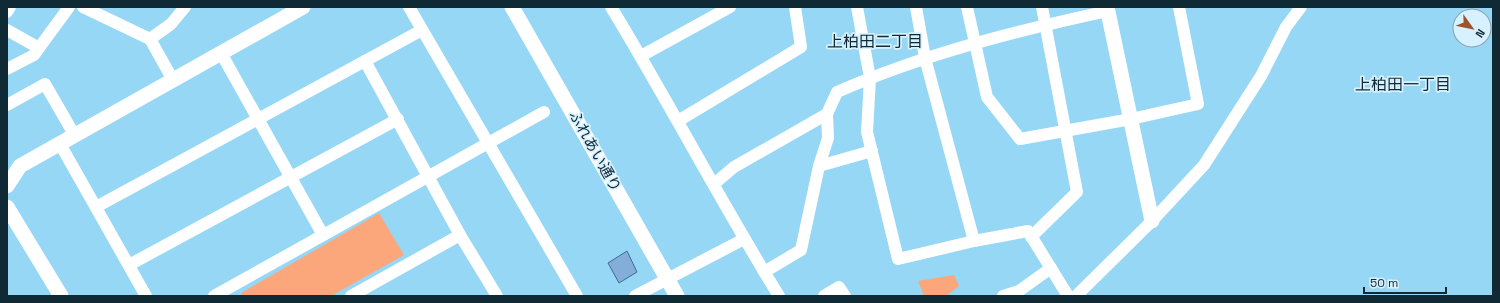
<svg xmlns="http://www.w3.org/2000/svg" width="1500" height="303" viewBox="0 0 1500 303" font-family="'Space Grotesk','Noto Sans JP',sans-serif">
<style>
.green{fill:#fba77b}
.building{fill:#83aed9;stroke:#406a91}
.lines{fill:none;stroke-linecap:round;stroke-linejoin:round}
.minor{stroke:#fff;stroke-width:12}
.tertiary{stroke:#fff;stroke-width:15}
.labels{text-anchor:middle;stroke-width:3.5;stroke-linejoin:round;paint-order:stroke}
.street-label{font-size:15px;fill:#0f2a35;stroke:#d8f1fe}
.neighbourhood-label{font-size:16px;fill:#0f2a35;stroke:#d8f1fe}
</style>
<rect width="100%" height="100%" fill="#95d7f5"/>
<g class="green">
<polygon points="379,213 404,255 331,296 243,296 241,293"/>
<polygon points="954,275 959,286 946,296 924,296 918,281"/>
</g>
<polygon class="building" points="627,251 637,272 619,283 608,263"/>
<g class="lines">
<g class="minor">
<polyline points="83,7 150,39 173,80"/>
<polyline points="409,7 577,296"/>
<path d="M611,7C669,102 720,201 779,296"/>
<polyline points="857,7 870,78 867,132 898,259 974,241"/>
<polyline points="916,7 925,58 974,241 1028,231 1068,296"/>
<polyline points="967,7 987,97 1020,139 1131,119 1198,104 1179,7"/>
<polyline points="7,12 10,7"/>
<polyline points="7,30 39,48 69,7"/>
<polyline points="150,39 171,24 185,7"/>
<polyline points="221,53 323,235"/>
<polyline points="641,56 730,7"/>
<polyline points="365,61 460,235 497,296"/>
<polyline points="7,69 34,55 39,48"/>
<polyline points="7,105 45,84 75,136"/>
<polyline points="678,121 801,47 795,7"/>
<polyline points="60,144 146,296"/>
<polyline points="819,166 872,151"/>
<path d="M714,184L734,167L827,114L837,92C924,54 1015,31 1108,11"/>
<polyline points="96,207 422,30"/>
<polyline points="1031,237 1077,192 1042,7"/>
<polyline points="129,265 398,119"/>
<polyline points="764,272 801,250 819,166 828,138 827,114"/>
<polyline points="214,296 544,112"/>
<polyline points="351,296 460,235"/>
<polyline points="635,296 744,239"/>
<polyline points="824,296 839,287 845,296"/>
<polyline points="1003,296 1019,291 1051,268"/>
<polyline points="1076,296 1152,221 1204,165 1261,76 1286,27 1301,7"/>
</g>
<g class="tertiary">
<polyline points="512,7 677,296"/>
<polyline points="1107,7 1152,221"/>
<polyline points="7,186 20,166 303,7"/>
<polyline points="7,207 61,296"/>
</g>
</g>
<g class="labels">
<g class="street-label">
<text transform="translate(595 151) rotate(61)" y="5">ふれあい通り</text>
</g>
<g class="neighbourhood-label">
<text x="875" y="47">上柏田二丁目</text>
<text x="1403" y="90">上柏田一丁目</text>
</g>
</g>
<rect width="1500" height="303" fill="none" stroke="#0f2a35" stroke-width="16"/>
<g transform="translate(1472 28) rotate(123)"><circle r="19" fill="#d8f1fe" stroke="#88a1ae"/>
<path d="M0-3L7 15L0 10L-7 15Z" fill="#9b542c"/>
<text y="-6" font-size="11" font-weight="bold" text-anchor="middle" fill="#0f2a35">N</text>
</g>
<path d="M1364 287v6h82v-6" fill="none" stroke="#0f2a35" stroke-width="2"/>
<text x="1370" y="287" font-size="12" fill="#0f2a35" stroke="#d8f1fe" stroke-width="3" paint-order="stroke">50 m</text>
</svg>
